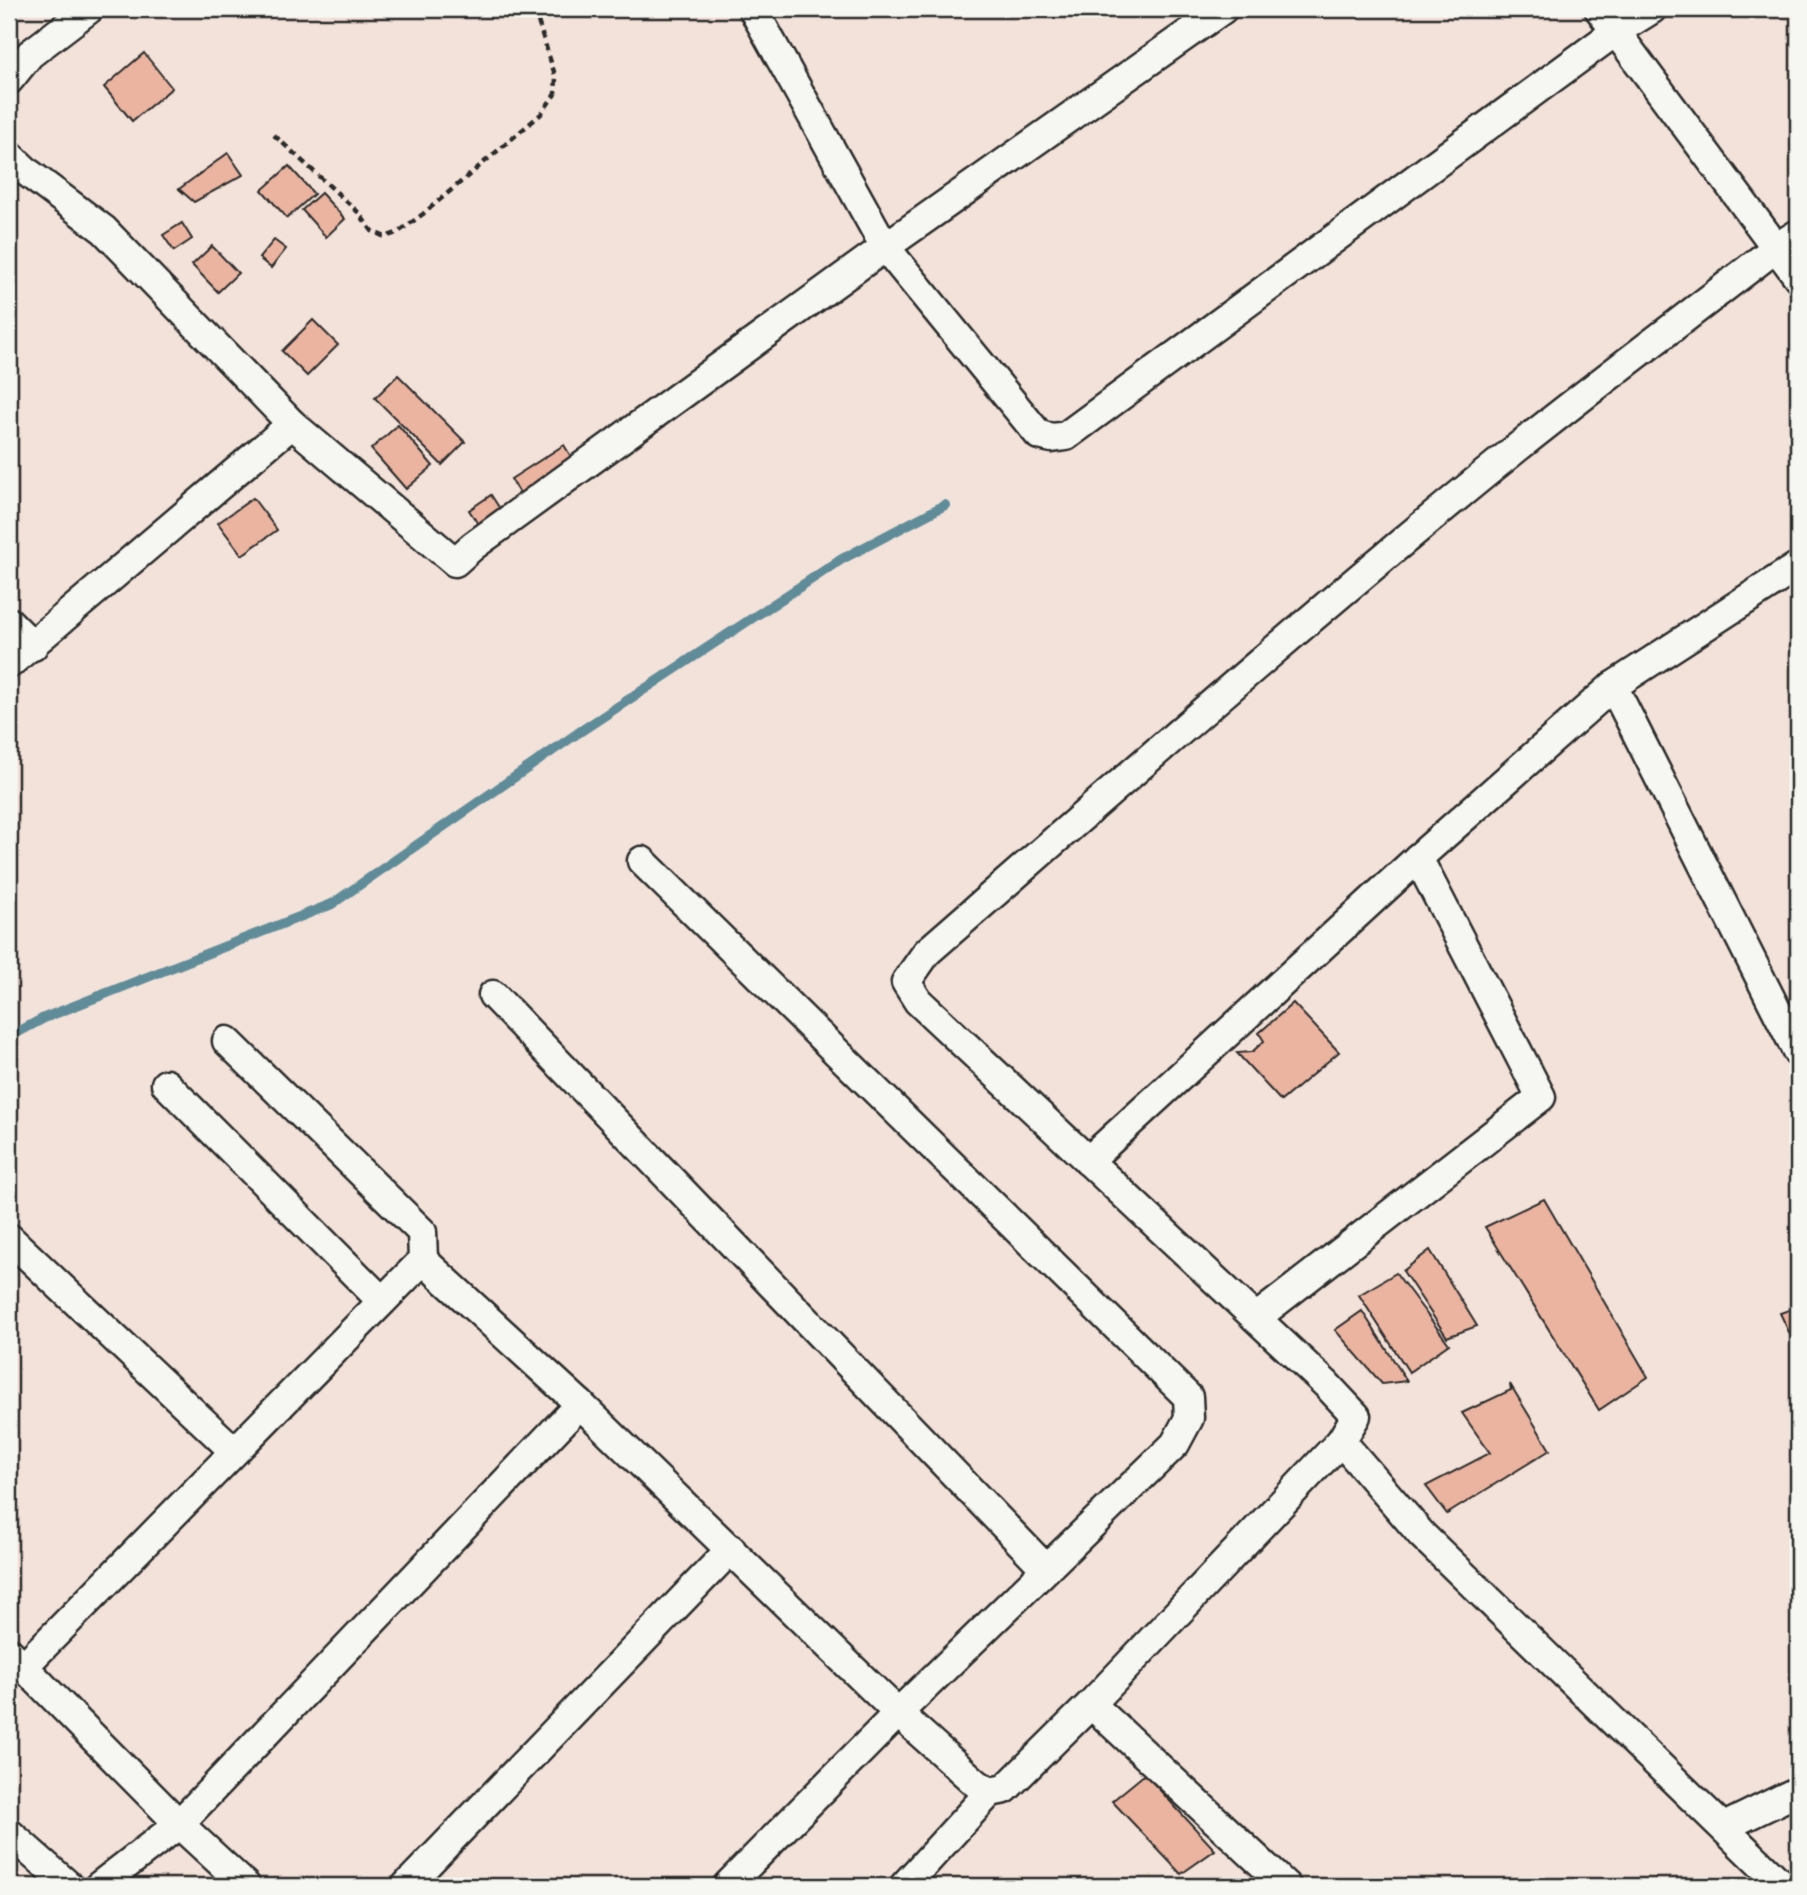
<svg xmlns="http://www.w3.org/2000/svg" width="1807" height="1895" viewBox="0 0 1807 1895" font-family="'Architects Daughter',sans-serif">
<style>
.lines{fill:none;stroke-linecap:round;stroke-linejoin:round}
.stream{stroke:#608c99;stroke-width:10}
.building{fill:#ebb4a0;stroke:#2b2b2b;stroke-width:2}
.minor-casing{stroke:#2b2b2b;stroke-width:33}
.path{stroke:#2b2b2b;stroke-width:4.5;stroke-dasharray:7 5;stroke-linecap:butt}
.minor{stroke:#f6f6f2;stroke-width:28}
</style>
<rect width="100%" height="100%" fill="#f3e2d9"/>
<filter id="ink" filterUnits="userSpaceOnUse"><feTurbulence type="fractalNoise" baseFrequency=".0143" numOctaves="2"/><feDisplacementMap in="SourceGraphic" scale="14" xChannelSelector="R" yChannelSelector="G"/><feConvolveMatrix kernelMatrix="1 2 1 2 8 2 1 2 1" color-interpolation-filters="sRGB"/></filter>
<g filter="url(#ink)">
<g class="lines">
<polyline class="stream" points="9,1037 44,1018 332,904 578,733 842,559 945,505"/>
</g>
<g class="building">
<polygon points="144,53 172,88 132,121 104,87"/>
<polygon points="228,153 243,175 194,202 179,189"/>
<polygon points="289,166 314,194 287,218 262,190"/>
<polygon points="321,193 345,219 326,237 302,210"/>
<polygon points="182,223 192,239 174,251 163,235"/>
<polygon points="274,240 286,249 271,268 259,258"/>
<polygon points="212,246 238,273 218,292 192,265"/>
<polygon points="313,320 338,345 307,376 282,351"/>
<polygon points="398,375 465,442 442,465 375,398"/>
<polygon points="398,425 433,466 406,489 371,449"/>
<polygon points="564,445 576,465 524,499 511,479"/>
<polygon points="491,495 502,512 480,527 469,510"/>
<polygon points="253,498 277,530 242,555 218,523"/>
<polygon points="1293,1003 1339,1052 1281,1101 1237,1053 1252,1052 1264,1041 1259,1033"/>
<polygon points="1544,1199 1648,1377 1599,1410 1485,1227"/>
<polygon points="1430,1250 1477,1326 1447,1337 1403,1271"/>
<polygon points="1396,1273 1449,1344 1409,1372 1359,1295"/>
<polygon points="1798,1307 1798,1351 1780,1313"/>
<polygon points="1362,1311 1407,1381 1382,1384 1335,1330"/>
<polygon points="1510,1384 1550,1450 1447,1514 1426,1486 1490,1453 1462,1413 1511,1390"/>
<polygon points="1145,1774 1215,1850 1181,1874 1112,1801"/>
</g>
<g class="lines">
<defs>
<g id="minor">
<polyline points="753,9 885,247 1039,435 1052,438 1066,436 1615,32 1652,9"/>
<polyline points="1599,9 1798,277"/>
<polyline points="9,80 30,54 89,9"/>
<polyline points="9,155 27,172 104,230 292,424 455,562 473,546 885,247 1223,9"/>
<polyline points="9,622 33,646"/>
<polyline points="9,664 292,424"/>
<polyline points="1613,686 1798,1053"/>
<polyline points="493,995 1045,1568"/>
<polyline points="166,1084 382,1301"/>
<polyline points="1088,1161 1418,858 1613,686 1798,566"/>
<polyline points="9,1238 234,1451"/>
<polyline points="423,1260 580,1404 898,1713 1175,1444 1189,1418 1188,1397 642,861"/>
<polyline points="1256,1318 1541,1097 1418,858"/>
<polyline points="1341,1441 1422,1535 1783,1886"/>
<polyline points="9,1652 179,1824 580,1404"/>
<polyline points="23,1667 423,1260 422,1232 227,1041"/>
<path d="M1091,1704L1341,1441L1356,1416L1326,1384L918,1001L906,982L927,952C1122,782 1316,610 1518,447C1603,379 1691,314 1777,247L1798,234"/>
<polyline points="1724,1827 1798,1791"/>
<polyline points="9,1833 69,1886"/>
<polyline points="99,1886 179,1824 246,1886"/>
<polyline points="406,1886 731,1549"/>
<polyline points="727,1886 898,1713 977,1784 990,1792 1005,1789 1091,1704 1286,1886"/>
<polyline points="904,1886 990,1792"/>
</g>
</defs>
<use href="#minor" class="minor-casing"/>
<polyline class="path" points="274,135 358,212 372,231 385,237 397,233 423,214 541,114 555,94 556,78 534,9"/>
<use href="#minor" class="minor"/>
</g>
</g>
<rect width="1807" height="1895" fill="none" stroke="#f6f6f2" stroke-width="35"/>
<rect x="18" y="18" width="1772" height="1860" fill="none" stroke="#2b2b2b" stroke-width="2.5" filter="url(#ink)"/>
</svg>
